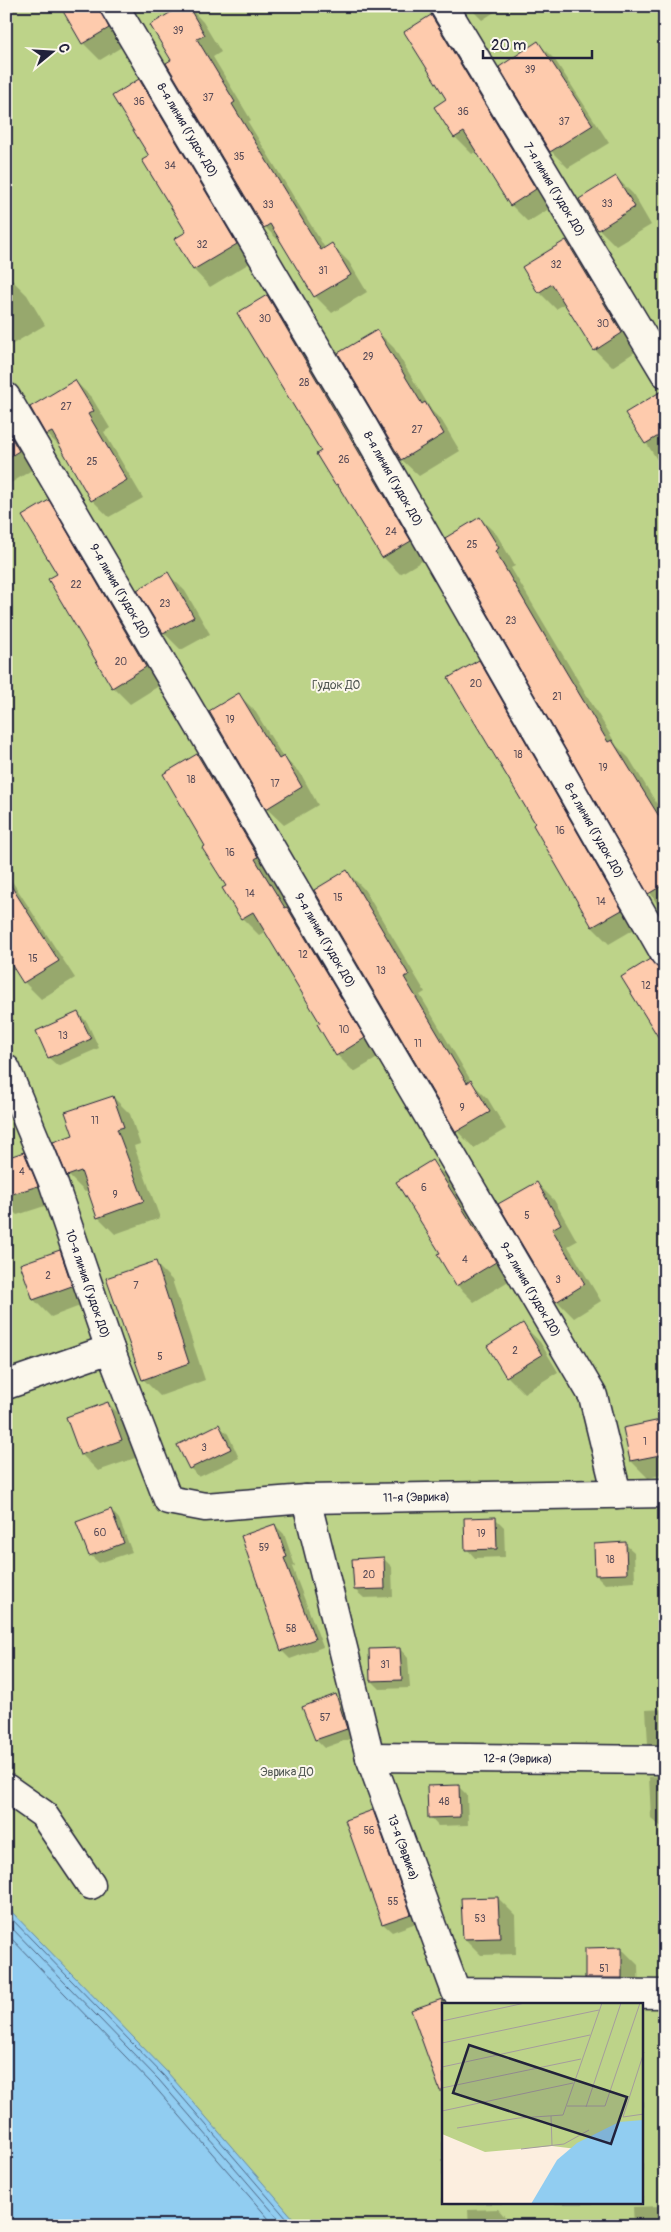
<svg xmlns="http://www.w3.org/2000/svg" width="671" height="2232" viewBox="0 0 671 2232" font-family="Pangolin,sans-serif">
<style>
.green{fill:#bdd389;stroke:#707a62;fill-rule:evenodd}
.water{fill:#91cdf1;stroke:#6589a8}
.shadow{fill:#0003}
.lines{fill:none;stroke-linecap:round;stroke-linejoin:round}
.shore{stroke:#4e6684;stroke-width:1}
.building{fill:#fecbad;stroke:#22223b}
.minor-casing{stroke:#22223b;stroke-width:31}
.minor{stroke:#fbf7ec;stroke-width:28}
.labels{text-anchor:middle;stroke-width:4;stroke-linejoin:round;paint-order:stroke}
.number-label{font-size:10px;fill:#594c58}
.street-label{font-size:12px;fill:#22223b;stroke:#fbf7ec}
.park-label{font-size:12px;fill:#505752;stroke:#fbf7ec}
.inset-road{fill:none;stroke:#a59c9d;stroke-width:1}
.view{fill:#22223b;fill-opacity:0.15;stroke:#22223b;stroke-width:2.5}
.inset-edge{fill:none;stroke:#22223b;stroke-width:2.5}
</style>
<rect width="100%" height="100%" fill="#fceedf"/>
<filter id="ink" filterUnits="userSpaceOnUse"><feTurbulence type="fractalNoise" baseFrequency=".02" numOctaves="2"/><feDisplacementMap in="SourceGraphic" scale="10" xChannelSelector="R" yChannelSelector="G"/><feConvolveMatrix kernelMatrix="1 2 1 2 8 2 1 2 1" color-interpolation-filters="sRGB"/></filter>
<g filter="url(#ink)">
<path class="green" d="M6,6H665V2226H6ZM443,2004H642V2203H443Z"/>
<polygon class="water" points="6,1906 168,2073 300,2226 6,2226"/>
<g class="shadow">
<polygon points="77,6 114,6 125,45 100,60 83,43"/>
<polygon points="188,6 203,22 221,52 213,57 251,120 248,122 325,248 332,245 349,262 367,292 332,313 315,296 283,243 282,244 265,227 173,61"/>
<polygon points="468,6 504,6 482,20"/>
<polygon points="431,17 448,34 552,207 528,222 511,205 477,151 472,154 455,137"/>
<polygon points="538,43 555,60 609,143 568,168 551,151 500,67"/>
<polygon points="139,81 156,98 253,261 210,287 194,270 187,232 150,157"/>
<polygon points="616,177 633,194 651,225 616,246 599,229 581,199"/>
<polygon points="566,241 583,258 638,350 612,367 595,350 566,303 556,309 539,292 524,267"/>
<polygon points="10,278 27,295 45,325 6,348 6,280"/>
<polygon points="267,296 284,313 427,558 400,574 383,557 344,492 336,485 318,454 322,452"/>
<polygon points="377,331 394,348 432,411 442,421 460,451 419,476 402,460"/>
<polygon points="75,381 92,398 110,428 104,432 143,498 109,517 92,500 64,451 47,434"/>
<polygon points="665,390 665,472 627,413"/>
<polygon points="6,426 18,438 35,468 11,483 6,478"/>
<polygon points="48,502 65,519 162,684 130,704 113,687 59,574"/>
<polygon points="480,518 497,535 515,566 511,568 617,746 629,758 663,814 665,813 665,918 447,539"/>
<polygon points="168,574 185,591 210,634 181,650 164,633 139,590"/>
<polygon points="478,661 495,678 638,927 609,944 592,927"/>
<polygon points="238,694 255,711 283,757 301,774 318,805 284,825 267,809 210,711"/>
<polygon points="197,755 214,772 274,874 271,876 295,916 304,925 381,1056 354,1072 337,1055 321,1023 266,931 259,935 242,918 224,888 227,886 207,846"/>
<polygon points="6,872 75,978 41,999 24,982 6,953"/>
<polygon points="347,872 364,889 425,992 420,995 473,1084 488,1099 506,1129 474,1148 457,1131 316,891"/>
<polygon points="78,1013 87,1022 99,1048 58,1066 49,1058 38,1032"/>
<polygon points="113,1097 130,1114 140,1144 134,1146 160,1218 115,1234 98,1217 89,1191 85,1192 68,1175 74,1136"/>
<polygon points="23,1154 40,1171 54,1203 17,1215 6,1205 6,1160"/>
<polygon points="432,1162 449,1179 512,1279 474,1302 457,1285"/>
<polygon points="537,1183 554,1200 577,1241 568,1246 601,1301 574,1318 557,1301"/>
<polygon points="59,1252 76,1269 88,1303 51,1317 34,1300 22,1265"/>
<polygon points="155,1263 172,1280 205,1380 160,1396 143,1379"/>
<polygon points="523,1325 540,1342 558,1372 524,1393 507,1376"/>
<polygon points="108,1403 125,1420 138,1457 98,1471 81,1454"/>
<polygon points="665,1420 665,1474 648,1478 631,1461"/>
<polygon points="219,1426 228,1434 239,1458 199,1477 190,1468"/>
<polygon points="111,1510 119,1519 132,1552 99,1563 90,1555"/>
<polygon points="495,1518 504,1527 505,1557 475,1558 467,1549"/>
<polygon points="275,1525 284,1534 295,1566 292,1567 323,1647 290,1659 282,1651"/>
<polygon points="625,1544 634,1552 635,1582 605,1584 596,1575"/>
<polygon points="384,1559 392,1567 393,1597 364,1598 355,1590"/>
<polygon points="400,1649 408,1658 410,1688 380,1689 371,1680"/>
<polygon points="336,1695 344,1704 355,1737 324,1748 316,1740"/>
<polygon points="665,1709 665,1752 657,1752 648,1744 646,1710"/>
<polygon points="665,1776 665,1826 660,1826 651,1818 649,1777"/>
<polygon points="458,1786 467,1795 468,1825 438,1826 430,1817"/>
<polygon points="372,1811 381,1820 419,1922 392,1932 383,1924"/>
<polygon points="498,1898 515,1915 516,1954 481,1955 464,1938"/>
<polygon points="621,1948 638,1965 639,1994 603,1994 586,1977"/>
<polygon points="442,2000 446,2004 443,2004 443,2048 433,2052"/>
<polygon points="663,2206 665,2208 665,2226 634,2226 633,2207"/>
<polygon points="498,2209 506,2218 507,2226 469,2226 468,2210"/>
</g>
<g class="lines">
<g class="shore">
<polyline points="6,1913 164,2076 293,2226"/>
<polyline points="6,1922 159,2080 285,2226"/>
<polyline points="6,1933 154,2086 275,2226"/>
</g>
</g>
<g class="building">
<polygon points="60,6 98,6 109,28 82,44"/>
<polygon points="181,6 188,6 205,35 197,39 235,102 232,104 321,250 332,243 351,275 314,297 270,224 264,228 166,63 171,60 150,25"/>
<polygon points="431,15 536,189 510,206 464,132 454,138 434,107 446,99 404,32"/>
<polygon points="538,41 593,125 550,152 499,67"/>
<polygon points="139,79 237,244 193,270 174,239 186,232 142,160 149,156 112,96"/>
<polygon points="616,176 635,207 598,230 579,199"/>
<polygon points="566,240 622,333 594,351 552,284 538,293 522,267"/>
<polygon points="267,295 411,541 382,558 337,484 335,485 316,454 321,451 237,313"/>
<polygon points="377,330 422,404 425,402 444,434 401,460 338,353"/>
<polygon points="75,380 94,411 88,414 127,480 91,501 52,432 46,435 30,407"/>
<polygon points="665,389 665,432 645,444 625,413"/>
<polygon points="6,428 19,451 6,459"/>
<polygon points="49,500 146,667 112,688 48,579 57,574 22,516"/>
<polygon points="480,517 499,548 495,551 565,670 608,742 612,740 665,826 665,884 648,894 445,538"/>
<polygon points="168,572 194,617 163,633 137,590"/>
<polygon points="479,660 622,910 592,927 533,825 535,823 448,678"/>
<polygon points="239,693 279,759 284,756 302,787 266,809 209,711"/>
<polygon points="197,754 258,857 255,859 285,908 287,907 365,1038 336,1056 317,1024 320,1023 253,912 241,919 222,888 226,886 202,848 205,846 163,774"/>
<polygon points="347,870 409,975 404,977 467,1083 471,1080 490,1112 456,1132 314,890"/>
<polygon points="6,878 59,961 23,983 6,956"/>
<polygon points="650,959 657,967 665,970 665,1048 621,977"/>
<polygon points="78,1012 91,1039 48,1058 36,1031"/>
<polygon points="113,1096 124,1127 117,1129 144,1201 97,1218 81,1171 67,1176 53,1142 73,1135 65,1112"/>
<polygon points="24,1152 38,1186 6,1196 6,1158"/>
<polygon points="432,1160 496,1262 456,1286 437,1254 440,1253 396,1182"/>
<polygon points="537,1182 561,1224 552,1229 585,1284 556,1302 498,1204"/>
<polygon points="60,1250 72,1286 33,1300 20,1264"/>
<polygon points="156,1261 189,1363 142,1380 106,1278"/>
<polygon points="523,1323 542,1355 506,1377 487,1346"/>
<polygon points="108,1402 122,1440 80,1455 66,1417"/>
<polygon points="665,1419 665,1454 630,1461 623,1428"/>
<polygon points="219,1424 231,1449 189,1469 177,1445"/>
<polygon points="111,1509 124,1543 89,1556 76,1522"/>
<polygon points="496,1517 497,1549 465,1550 464,1518"/>
<polygon points="275,1524 287,1557 284,1558 315,1639 281,1651 241,1536"/>
<polygon points="626,1542 627,1574 595,1575 594,1544"/>
<polygon points="384,1557 385,1589 354,1590 352,1559"/>
<polygon points="400,1648 402,1680 370,1681 369,1649"/>
<polygon points="336,1694 347,1729 315,1740 302,1707"/>
<polygon points="459,1785 460,1817 428,1818 427,1786"/>
<polygon points="373,1810 411,1914 382,1924 345,1820"/>
<polygon points="498,1897 500,1938 463,1939 461,1898"/>
<polygon points="622,1947 622,1978 585,1978 585,1948"/>
<polygon points="442,1999 444,2091 440,2091 411,2010"/>
</g>
<g class="lines">
<defs>
<g id="minor">
<path id="s1" d="M114,6L363,426L665,954"/>
<path id="s2" d="M444,6L665,373"/>
<path id="s3" d="M6,397L593,1396L617,1494"/>
<path id="s4" d="M6,1069L53,1182L110,1349L168,1500L205,1507L306,1499L665,1493"/>
<polyline points="6,1385 110,1349"/>
<path id="s5" d="M306,1499L370,1757L456,1992L665,1994"/>
<path id="s6" d="M370,1757L665,1760"/>
<polyline points="6,1788 43,1814 91,1885"/>
</g>
</defs>
<use href="#minor" class="minor-casing"/>
<use href="#minor" class="minor"/>
</g>
</g>
<g class="labels">
<g class="number-label">
<text x="178" y="34">39</text>
<text x="530" y="73">39</text>
<text x="208" y="101">37</text>
<text x="139" y="105">36</text>
<text x="463" y="115">36</text>
<text x="564" y="125">37</text>
<text x="239" y="160">35</text>
<text x="170" y="169">34</text>
<text x="607" y="207">33</text>
<text x="268" y="208">33</text>
<text x="202" y="248">32</text>
<text x="556" y="268">32</text>
<text x="323" y="274">31</text>
<text x="265" y="322">30</text>
<text x="603" y="327">30</text>
<text x="368" y="360">29</text>
<text x="304" y="386">28</text>
<text x="66" y="410">27</text>
<text x="417" y="433">27</text>
<text x="344" y="463">26</text>
<text x="92" y="465">25</text>
<text x="391" y="535">24</text>
<text x="472" y="548">25</text>
<text x="76" y="588">22</text>
<text x="165" y="607">23</text>
<text x="511" y="624">23</text>
<text x="121" y="665">20</text>
<text x="476" y="687">20</text>
<text x="557" y="700">21</text>
<text x="230" y="723">19</text>
<text x="518" y="758">18</text>
<text x="603" y="771">19</text>
<text x="191" y="783">18</text>
<text x="275" y="787">17</text>
<text x="560" y="834">16</text>
<text x="230" y="856">16</text>
<text x="250" y="897">14</text>
<text x="338" y="901">15</text>
<text x="601" y="905">14</text>
<text x="303" y="958">12</text>
<text x="33" y="962">15</text>
<text x="381" y="974">13</text>
<text x="646" y="989">12</text>
<text x="344" y="1033">10</text>
<text x="63" y="1039">13</text>
<text x="418" y="1047">11</text>
<text x="462" y="1111">9</text>
<text x="95" y="1124">11</text>
<text x="22" y="1175">4</text>
<text x="424" y="1191">6</text>
<text x="115" y="1198">9</text>
<text x="527" y="1219">5</text>
<text x="465" y="1263">4</text>
<text x="48" y="1279">2</text>
<text x="558" y="1283">3</text>
<text x="136" y="1289">7</text>
<text x="515" y="1354">2</text>
<text x="160" y="1360">5</text>
<text x="645" y="1445">1</text>
<text x="204" y="1451">3</text>
<text x="100" y="1536">60</text>
<text x="481" y="1537">19</text>
<text x="264" y="1551">59</text>
<text x="610" y="1563">18</text>
<text x="369" y="1578">20</text>
<text x="291" y="1632">58</text>
<text x="385" y="1668">31</text>
<text x="325" y="1721">57</text>
<text x="444" y="1805">48</text>
<text x="369" y="1834">56</text>
<text x="393" y="1905">55</text>
<text x="480" y="1922">53</text>
<text x="604" y="1972">51</text>
</g>
<g class="street-label">
<text dy="4" stroke="none"><textPath href="#s1" startOffset="144">8-я линия (Гудок ДО)</textPath></text>
<text dy="4" stroke="none"><textPath href="#s2" startOffset="214">7-я линия (Гудок ДО)</textPath></text>
<text dy="4" stroke="none"><textPath href="#s1" startOffset="549">8-я линия (Гудок ДО)</textPath></text>
<text dy="4" stroke="none"><textPath href="#s3" startOffset="225">9-я линия (Гудок ДО)</textPath></text>
<text dy="4" stroke="none"><textPath href="#s1" startOffset="954">8-я линия (Гудок ДО)</textPath></text>
<text dy="4" stroke="none"><textPath href="#s3" startOffset="630">9-я линия (Гудок ДО)</textPath></text>
<text dy="4" stroke="none"><textPath href="#s4" startOffset="230">10-я линия (Гудок ДО)</textPath></text>
<text dy="4" stroke="none"><textPath href="#s3" startOffset="1035">9-я линия (Гудок ДО)</textPath></text>
<text dy="4" stroke="none"><textPath href="#s4" startOffset="710">11-я (Эврика)</textPath></text>
<text dy="4" stroke="none"><textPath href="#s6" startOffset="148">12-я (Эврика)</textPath></text>
<text dy="4" stroke="none"><textPath href="#s5" startOffset="362">13-я (Эврика)</textPath></text>
</g>
<g class="park-label">
<text x="336" y="689">Гудок ДО</text>
<text x="287" y="1776">Эврика ДО</text>
</g>
</g>
<g transform="translate(442 2003)">
<rect width="201" height="201" fill="#fceedf"/>
<path d="M0,0H201V154L110,143L43,149L0,131Z" fill="#bdd389"/>
<path d="M201,117V201H89L115,157L135,140L177,119Z" fill="#91cdf1"/>
<path class="inset-road" d="M0,18L83,0M0,40L157,7M202,49L181,114L202,111M0,64L148,32M0,85L139,56M125,103H163L198,0M144,104L179,0M0,108L131,80M109,113L110,142M15,125L77,115L121,112L160,0M79,146L122,141L147,127"/>
<path class="view" d="M27,42L185,94L169,141L11,90Z"/>
<rect width="201" height="201" class="inset-edge"/>
</g>
<rect width="671" height="2232" fill="none" stroke="#fbf7ec" stroke-width="25"/>
<rect x="12" y="12" width="646" height="2207" fill="none" stroke="#22223b" stroke-width="2" filter="url(#ink)"/>
<g transform="translate(52 52) rotate(72)" stroke="#fbf7ec" stroke-width="4" paint-order="stroke">
<path d="M0-4L9 19L0 12L-9 19Z" fill="#22223b"/>
<text y="-8" font-size="14" font-weight="bold" text-anchor="middle" fill="#22223b">С</text>
</g>
<path d="M483 50v8h109v-8" fill="none" stroke="#22223b" stroke-width="2.5"/>
<text x="491" y="50" font-size="15" fill="#22223b" stroke="#fbf7ec" stroke-width="4" paint-order="stroke">20 m</text>
</svg>
